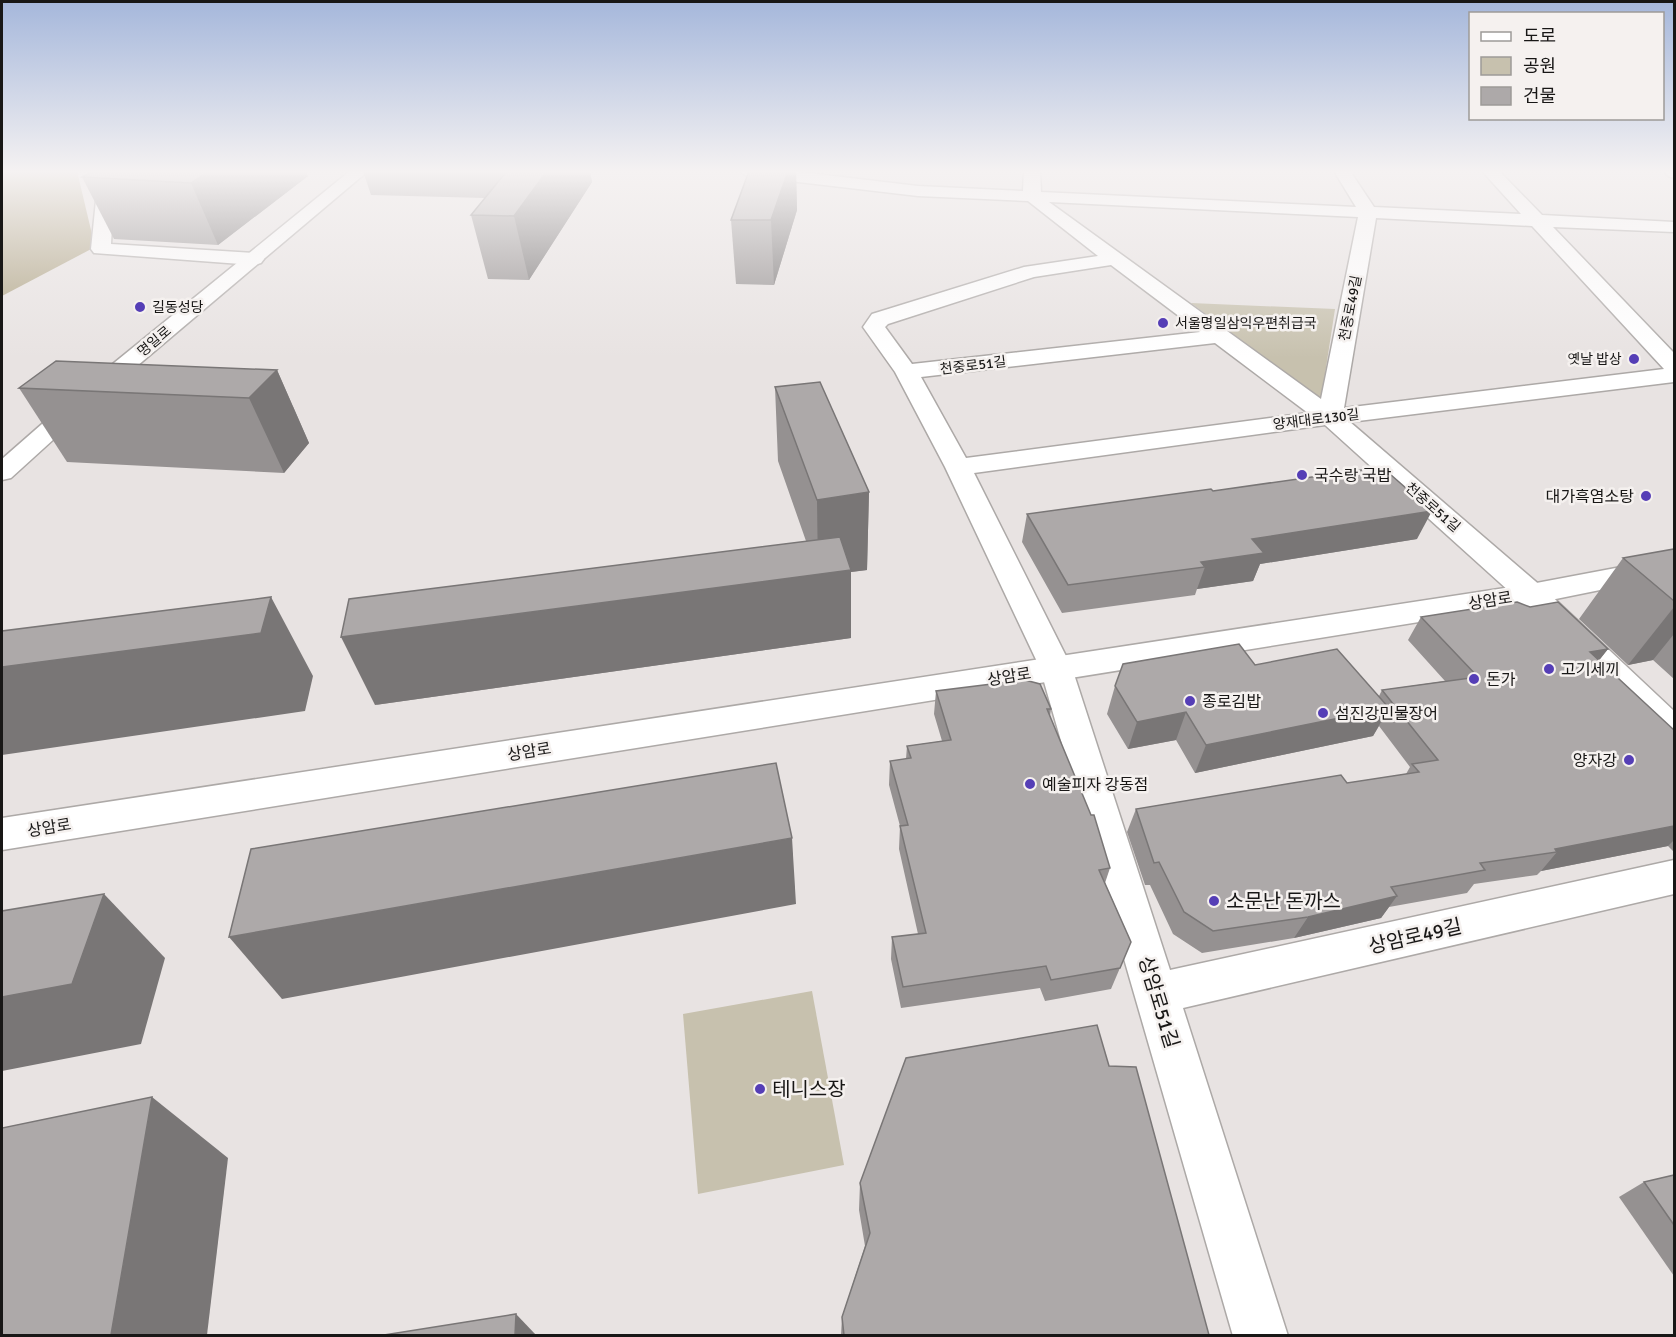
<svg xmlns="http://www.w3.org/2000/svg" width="1676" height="1337" viewBox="0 0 1676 1337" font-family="Signika,'Noto Sans KR',sans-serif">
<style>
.green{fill:#c7c1ae}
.forest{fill:#afa485}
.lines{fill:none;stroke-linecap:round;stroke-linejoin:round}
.street-casing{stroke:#ada9a7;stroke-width:3}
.secondary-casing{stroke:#ada9a7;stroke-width:3}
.primary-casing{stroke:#ada9a7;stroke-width:3}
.street{fill:#fff;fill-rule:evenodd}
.secondary{fill:#fff;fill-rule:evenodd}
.primary{fill:#fff;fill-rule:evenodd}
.wall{fill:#959191}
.shaded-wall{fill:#797676}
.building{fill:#ada9a9;stroke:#797676;stroke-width:1.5}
.poi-dot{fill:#553eb6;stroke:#f5f1ef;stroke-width:2}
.labels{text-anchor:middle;stroke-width:5;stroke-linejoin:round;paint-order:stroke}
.far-poi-label{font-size:14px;fill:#181716;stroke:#f5f1ef;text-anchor:start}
.far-street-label{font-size:14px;fill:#181716;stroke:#f5f1ef}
.poi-label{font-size:16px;fill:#181716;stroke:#f5f1ef;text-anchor:start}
.street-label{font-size:16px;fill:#181716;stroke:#f5f1ef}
.near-poi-label{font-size:20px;fill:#181716;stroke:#f5f1ef;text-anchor:start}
.near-street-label{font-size:20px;fill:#181716;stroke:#f5f1ef}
</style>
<rect width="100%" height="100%" fill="#e8e3e2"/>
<g class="green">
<polygon points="1191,303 1335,309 1321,400"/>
<polygon points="812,991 844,1165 698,1194 683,1014"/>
</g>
<polygon class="forest" points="2,171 77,171 95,247 2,296"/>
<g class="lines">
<defs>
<g id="street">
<polygon points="99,171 115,171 111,244 254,253 261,255 264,259 261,263 254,265 94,253 91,249"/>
<path d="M739,171H791L918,186L1023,191L1024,171H1040L1041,192L1356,207L1334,171H1350L1374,207L1521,214L1482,171H1499L1542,215L1674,222V232L1553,227L1674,353V382L1350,422L1542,587L1674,711V744L1662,740L1520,601L1325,425L974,473L1072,668L1170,970L1674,860V894L1183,1008L1288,1336H1233L1040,668L945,467L895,372L863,327L872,314L1024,267L1098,256L1028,201L918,196L747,176ZM1049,202L1358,217L1321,399ZM1376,218L1532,226L1664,369L1344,408ZM1111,265L1200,332L912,364L885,327L888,324L1034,277ZM1215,343L1308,413L966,458L921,377Z"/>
</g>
<g id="secondary">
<polygon points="350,171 368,171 98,399 11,478 2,480 2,459 82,389"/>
<polygon points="1674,557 1674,575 1531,604 2,850 2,818 1531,584"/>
</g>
<polygon id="primary" points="1664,171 1674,171 1674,178 1668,176"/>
</defs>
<use href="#street" class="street-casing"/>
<use href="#secondary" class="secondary-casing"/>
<use href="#primary" class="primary-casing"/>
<use href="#street" class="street"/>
<use href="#secondary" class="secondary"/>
<use href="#primary" class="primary"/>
</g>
<g class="wall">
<polygon points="363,171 590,171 592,182 529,280 488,279 471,215 485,198 371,195"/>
<polygon points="749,171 796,171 797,210 774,285 736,284 731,220"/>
<polygon points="308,176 218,245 114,239 82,177"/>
<polygon points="277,370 309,443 284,473 67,462 19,388"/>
<polygon points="775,387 869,492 867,570 851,572 851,638 375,705 806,541 778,461"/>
<polygon points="1213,491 1417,539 1260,564 1253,581 1197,589 1195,595 1062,613 1022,542 1027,514"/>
<polygon points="1674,549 1674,679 1653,660 1628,665 1579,619 1623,558"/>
<polygon points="1421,617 1608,649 1599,660 1674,731 1674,852 1668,846 1541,871 1537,875 1474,884 1467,893 1389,907 1381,918 1294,938 1202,953 1173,934 1150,885 1145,885 1127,832 1136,809 1347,783 1406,774 1410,767 1379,726 1373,736 1195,773 1176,740 1128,749 1107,714 1115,686 1255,665 1379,696 1382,690 1445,681 1408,640"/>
<polygon points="936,691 1051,709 1050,716 1110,868 1105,883 1131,942 1111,989 1045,1001 1040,988 901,1008 891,959 892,937 918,934 899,849 900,826 889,785 890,761 906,759 907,746 942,741 934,714"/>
<polygon points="1109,1066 1209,1335 841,1335 842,1317 865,1246 859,1210 860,1183"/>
<polygon points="1674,1175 1674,1276 1619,1197 1644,1182"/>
</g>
<g class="shaded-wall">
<polygon points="208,171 306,171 308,176 218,245 191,183"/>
<polygon points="525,171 590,171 592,182 529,280 514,216"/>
<polygon points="788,171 796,171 797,210 774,285 771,220"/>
<polygon points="277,370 309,443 284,473 249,398"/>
<polygon points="869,492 867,570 851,572 851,638 375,705 341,637 818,574 817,500"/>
<polygon points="1432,511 1417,539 1260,564 1253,581 1197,589 1205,567 1201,562 1252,539"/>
<polygon points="271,597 313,676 305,711 2,755 2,667"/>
<polygon points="1674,607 1674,634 1653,660 1628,665"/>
<polygon points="1608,649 1590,672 1590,652"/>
<polygon points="1389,708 1373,736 1195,773 1206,745"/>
<polygon points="1186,712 1176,740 1128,749 1137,722"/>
<polygon points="1674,826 1674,840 1668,846 1541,871 1557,852 1555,849"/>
<polygon points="792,838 796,904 282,999 229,937"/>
<polygon points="104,894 165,958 141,1044 2,1071 2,997"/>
<polygon points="1397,896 1381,918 1294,938 1308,917"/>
<polygon points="152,1097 228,1158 207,1335 111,1335"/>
<polygon points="516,1314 536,1335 515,1335"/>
</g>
<g class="building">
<polygon points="93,171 208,171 191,183 82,177"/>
<polygon points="507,171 547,171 514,216 471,215"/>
<polygon points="749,171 788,171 771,220 731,220"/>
<polygon points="56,361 277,370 249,398 19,388"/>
<polygon points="820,382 869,492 817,500 775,387"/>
<polygon points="1382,467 1432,511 1252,539 1264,553 1201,562 1205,567 1068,585 1027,514 1211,489 1213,491"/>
<polygon points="840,537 851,570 341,637 349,599"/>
<polygon points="1674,549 1674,601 1623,558"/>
<polygon points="271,597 261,633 2,667 2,631"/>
<polygon points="1517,602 1530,607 1558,602 1608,649 1590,652 1674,730 1674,826 1555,849 1557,852 1480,863 1485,870 1391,887 1397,896 1308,917 1213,931 1184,912 1159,862 1154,863 1136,809 1341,775 1347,783 1419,772 1412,764 1438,760 1382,690 1478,677 1421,617"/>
<polygon points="1239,644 1255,665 1337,649 1389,708 1206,745 1186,712 1137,722 1115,686 1123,664"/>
<polygon points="1025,680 1040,684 1051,709 1047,709 1091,815 1094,815 1110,868 1099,870 1131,942 1120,968 1051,980 1046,966 903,987 892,937 926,933 900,826 908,825 890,761 911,758 907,746 951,740 936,691"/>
<polygon points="776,763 792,838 229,937 251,849"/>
<polygon points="104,894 72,984 2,997 2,911"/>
<polygon points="1097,1025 1109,1066 1136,1067 1209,1335 844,1335 842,1317 870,1233 860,1183 906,1058"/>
<polygon points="152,1097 111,1335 2,1335 2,1128"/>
<polygon points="1674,1175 1674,1225 1644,1182"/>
<polygon points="516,1314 515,1335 384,1335"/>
</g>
<linearGradient id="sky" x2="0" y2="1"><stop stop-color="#a5b7db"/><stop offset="0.48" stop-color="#f5f2f2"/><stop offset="1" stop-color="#f5f2f2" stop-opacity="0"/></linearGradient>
<rect width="1676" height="358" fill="url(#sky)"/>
<g class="poi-dot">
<circle cx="140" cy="307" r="6"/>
<circle cx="1163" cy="323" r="6"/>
<circle cx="1634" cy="359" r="6"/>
<circle cx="1302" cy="475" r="6"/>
<circle cx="1646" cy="496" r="6"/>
<circle cx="1549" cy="669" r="6"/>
<circle cx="1474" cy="679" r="6"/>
<circle cx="1190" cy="701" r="6"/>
<circle cx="1323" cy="713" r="6"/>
<circle cx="1629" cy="760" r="6"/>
<circle cx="1030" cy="784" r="6"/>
<circle cx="1214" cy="901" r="6"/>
<circle cx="760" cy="1089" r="6"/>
</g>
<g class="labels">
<g class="far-poi-label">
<text x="152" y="312">길동성당</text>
<text x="1175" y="328">서울명일삼익우편취급국</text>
<text x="1622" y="364" text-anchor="end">옛날 밥상</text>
</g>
<g class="far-street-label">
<text transform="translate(1350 308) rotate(-79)" y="5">천중로49길</text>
<text transform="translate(154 341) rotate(-40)" y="5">명일로</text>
<text transform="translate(973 365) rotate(-7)" y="5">천중로51길</text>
<text transform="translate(1316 419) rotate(-7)" y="5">양재대로130길</text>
<text transform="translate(1433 507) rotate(41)" y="5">천중로51길</text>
</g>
<g class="poi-label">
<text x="1314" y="481">국수랑 국밥</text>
<text x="1634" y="502" text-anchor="end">대가흑염소탕</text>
<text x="1561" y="675">고기세끼</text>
<text x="1486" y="685">돈가</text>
<text x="1202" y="707">종로김밥</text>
<text x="1335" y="719">섬진강민물장어</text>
<text x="1617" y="766" text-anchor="end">양자강</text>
<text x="1042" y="790">예술피자 강동점</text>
</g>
<g class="street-label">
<text transform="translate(1490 600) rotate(-9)" y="6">상암로</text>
<text transform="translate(1009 676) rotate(-9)" y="6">상암로</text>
<text transform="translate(529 751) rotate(-9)" y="6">상암로</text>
<text transform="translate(49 827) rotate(-9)" y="6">상암로</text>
</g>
<g class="near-poi-label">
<text x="1226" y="908">소문난 돈까스</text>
<text x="772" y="1096">테니스장</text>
</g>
<g class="near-street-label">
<text transform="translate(1415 936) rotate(-13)" y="7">상암로49길</text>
<text transform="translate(1159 1002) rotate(73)" y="7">상암로51길</text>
</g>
</g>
<rect width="1676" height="1337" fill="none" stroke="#181716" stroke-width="6"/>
<rect x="1469" y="12" width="195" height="108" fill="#f5f1ef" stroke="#9d9a98" stroke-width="1.5"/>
<rect x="1481" y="32" width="30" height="9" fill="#ffffff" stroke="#9d9a98" stroke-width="1.5"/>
<text x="1523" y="42" font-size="18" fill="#181716">도로</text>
<rect x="1481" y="57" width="30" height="18" fill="#c7c1ae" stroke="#9d9a98" stroke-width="1.5"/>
<text x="1523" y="72" font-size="18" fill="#181716">공원</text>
<rect x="1481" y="87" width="30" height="18" fill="#ada9a9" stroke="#9d9a98" stroke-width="1.5"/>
<text x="1523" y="102" font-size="18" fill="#181716">건물</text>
</svg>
